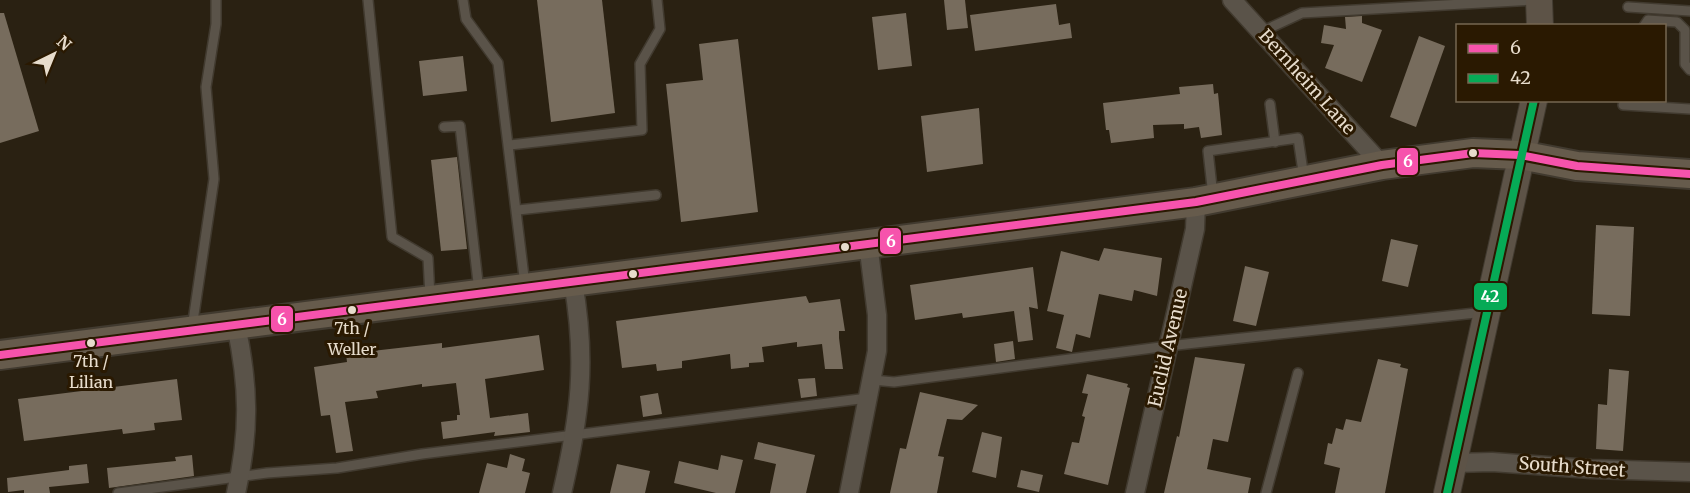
<svg xmlns="http://www.w3.org/2000/svg" width="1690" height="493" viewBox="0 0 1690 493" font-family="Merriweather,serif">
<style>
.building{fill:#776c5d}
.lines{fill:none;stroke-linecap:round;stroke-linejoin:round}
.lane-casing{stroke:#413a2f;stroke-width:12}
.street-casing{stroke:#413a2f;stroke-width:21}
.secondary-casing{stroke:#413a2f;stroke-width:28}
.primary-casing{stroke:#413a2f;stroke-width:32}
.lane{stroke:#5a5349;stroke-width:9}
.street{stroke:#5a5349;stroke-width:18}
.secondary{stroke:#5d5347;stroke-width:26}
.primary{stroke:#665b4c;stroke-width:28}
.bus-1-casing{stroke:#2a1901;stroke-width:12}
.bus-2-casing{stroke:#2a1901;stroke-width:12}
.bus-1{stroke:#f653ac;stroke-width:8}
.bus-2{stroke:#06aa56;stroke-width:8}
.bus-dot{fill:#e7dccc;stroke:#2a1901;stroke-width:2}
.labels{text-anchor:middle;stroke-width:6;stroke-linejoin:round;paint-order:stroke}
.bus-label{font-size:16px;fill:#e7dccc;stroke:#2a1901}
.street-label{font-size:18px;fill:#e7dccc;stroke:#2a1901}
.line-badge{stroke:#2a1901;stroke-width:2}
.badge-label{font-size:16px;text-anchor:middle;font-weight:bold;fill:#fff}
</style>
<rect width="100%" height="100%" fill="#2a2112"/>
<g class="building">
<polygon points="537,0 602,0 615,113 551,122"/>
<polygon points="944,0 965,0 968,28 947,30"/>
<polygon points="1056,4 1059,25 1070,23 1072,38 975,51 970,15"/>
<polygon points="0,13 4,13 39,131 0,143"/>
<polygon points="906,13 912,66 878,70 872,17"/>
<polygon points="1362,16 1362,23 1382,30 1362,82 1325,68 1334,45 1321,43 1324,25 1346,29 1345,17"/>
<polygon points="1419,36 1445,46 1416,127 1390,117"/>
<polygon points="738,39 758,212 681,222 666,84 703,80 699,44"/>
<polygon points="463,56 467,91 423,96 419,61"/>
<polygon points="1213,84 1214,94 1218,93 1222,135 1201,138 1199,127 1184,129 1184,124 1153,125 1154,138 1111,143 1109,130 1106,130 1103,103 1180,94 1179,87"/>
<polygon points="979,108 983,164 927,172 921,116"/>
<polygon points="457,157 467,249 441,251 431,160"/>
<polygon points="1596,225 1634,227 1630,316 1592,314"/>
<polygon points="1391,239 1418,245 1408,287 1382,281"/>
<polygon points="1104,248 1162,258 1157,296 1134,290 1132,301 1099,294 1090,338 1076,334 1072,352 1056,348 1064,315 1047,311 1061,251 1099,261"/>
<polygon points="1245,266 1269,272 1256,326 1233,321"/>
<polygon points="1033,267 1038,309 1029,307 1033,340 1018,342 1014,311 963,318 962,313 915,320 910,285"/>
<polygon points="806,296 809,303 840,299 845,331 839,331 839,338 843,369 825,369 822,344 797,347 797,342 762,347 764,362 749,363 749,367 731,369 730,354 682,361 682,368 657,371 656,364 622,368 616,321"/>
<polygon points="539,335 544,370 485,379 490,418 528,413 530,432 494,436 495,432 443,439 441,422 457,420 457,415 460,415 456,383 422,387 422,384 376,391 378,398 345,402 353,451 336,453 330,415 321,416 314,367 347,362 346,354 442,343 442,348"/>
<polygon points="1013,341 1015,359 996,362 994,344"/>
<polygon points="1195,357 1245,364 1228,442 1213,439 1207,469 1251,478 1248,493 1164,493 1177,436 1179,437"/>
<polygon points="1378,359 1401,364 1400,367 1408,369 1385,493 1335,493 1340,468 1324,464 1328,443 1332,444 1336,428 1343,430 1346,419 1361,422"/>
<polygon points="1609,369 1629,371 1623,451 1596,449 1598,404 1607,405"/>
<polygon points="1087,374 1128,384 1127,387 1130,388 1108,485 1064,474 1072,442 1079,443 1085,417 1082,416 1088,394 1082,393"/>
<polygon points="815,378 817,396 801,398 798,379"/>
<polygon points="177,379 182,420 154,423 155,430 123,434 122,429 24,441 18,399"/>
<polygon points="920,392 978,405 962,420 947,419 938,456 944,457 937,493 890,493 900,448 906,449"/>
<polygon points="658,393 662,414 643,417 640,396"/>
<polygon points="982,432 1002,437 996,478 972,472"/>
<polygon points="758,442 815,455 806,493 770,493 776,464 754,459"/>
<polygon points="510,454 525,459 522,471 530,473 525,493 479,493 487,463 507,468"/>
<polygon points="192,455 194,476 109,488 107,468 176,461 175,457"/>
<polygon points="721,455 743,460 735,493 716,493 674,483 679,461 718,470"/>
<polygon points="87,464 89,483 49,487 50,493 24,493 24,490 8,492 7,478 69,470 69,466"/>
<polygon points="617,464 650,471 645,493 610,493"/>
<polygon points="1021,470 1043,475 1039,492 1017,487"/>
</g>
<g class="lines">
<defs>
<g id="lane">
<polyline points="368,0 392,237 428,258 430,297"/>
<polyline points="463,0 466,19 498,63 525,285"/>
<polyline points="1628,7 1690,11"/>
<polyline points="1644,26 1648,20 1677,22 1685,30 1685,64 1690,70"/>
<polyline points="1261,32 1302,13 1534,0"/>
<polyline points="1270,104 1275,142"/>
<polyline points="1623,105 1690,109"/>
<polyline points="444,127 460,126 479,291"/>
<polyline points="510,145 642,130 640,64 660,29 657,0"/>
<polyline points="1213,196 1208,151 1298,138 1304,178"/>
<polyline points="518,210 656,195"/>
<polyline points="192,328 214,179 206,87 216,24 216,0"/>
<polyline points="873,380 894,382 1168,346 1485,312"/>
<polyline points="118,493 267,473 337,468 422,454 868,398"/>
<polyline points="1266,493 1298,373"/>
</g>
<g id="street">
<polyline points="1232,0 1382,165"/>
<path d="M236,325C249,386 250,432 236,493"/>
<polyline points="1454,463 1492,462 1591,469 1690,472"/>
<path d="M562,493C580,416 587,361 573,282"/>
<polyline points="849,493 877,351 877,315 868,243"/>
<polyline points="1135,493 1195,229 1196,202"/>
</g>
<g id="secondary">
<polyline points="1539,0 1540,26"/>
<polyline points="1447,493 1534,100"/>
</g>
<polyline id="primary" points="0,355 1196,202 1382,165 1473,153 1520,155 1577,166 1690,174"/>
</defs>
<use href="#lane" class="lane-casing"/>
<use href="#street" class="street-casing"/>
<use href="#secondary" class="secondary-casing"/>
<use href="#primary" class="primary-casing"/>
<use href="#lane" class="lane"/>
<use href="#street" class="street"/>
<use href="#secondary" class="secondary"/>
<use href="#primary" class="primary"/>
<defs>
<polyline id="bus-1" points="0,355 1196,202 1382,165 1473,153 1520,155 1577,166 1690,174"/>
<polyline id="bus-2" points="1447,493 1534,100"/>
</defs>
<use href="#bus-1" class="bus-1-casing"/>
<use href="#bus-2" class="bus-2-casing"/>
<use href="#bus-1" class="bus-1"/>
<use href="#bus-2" class="bus-2"/>
</g>
<g class="bus-dot">
<circle cx="1473" cy="153" r="5"/>
<circle cx="845" cy="247" r="5"/>
<circle cx="633" cy="274" r="5"/>
<circle cx="352" cy="310" r="5"/>
<circle cx="91" cy="343" r="5"/>
</g>
<g class="labels">
<g class="bus-label">
<text x="352" y="334">7th /<tspan x="352" dy="21">Weller</tspan></text>
<text x="91" y="367">7th /<tspan x="91" dy="21">Lilian</tspan></text>
</g>
<g class="street-label">
<text transform="translate(1307 82) rotate(48)" y="6">Bernheim Lane</text>
<text transform="translate(1168 348) rotate(-77)" y="6">Euclid Avenue</text>
<text transform="translate(1572 467) rotate(4)" y="6">South Street</text>
</g>
</g>
<g class="line-badge">
<rect x="1396" y="147" width="23" height="29" rx="6" fill="#f653ac"/>
<rect x="879" y="227" width="23" height="28" rx="6" fill="#f653ac"/>
<rect x="1473" y="282" width="35" height="29" rx="6" fill="#06aa56"/>
<rect x="270" y="305" width="24" height="28" rx="6" fill="#f653ac"/>
</g>
<g class="badge-label">
<text x="1408" y="167">6</text>
<text x="891" y="247">6</text>
<text x="1490" y="302">42</text>
<text x="282" y="325">6</text>
</g>
<rect x="1456" y="24" width="210" height="78" fill="#2a1901" stroke="#766752" stroke-width="1.5"/>
<rect x="1468" y="44" width="30" height="9" fill="#f653ac" stroke="#766752" stroke-width="1.5"/>
<text x="1510" y="54" font-size="18" fill="#e7dccc">6</text>
<rect x="1468" y="74" width="30" height="9" fill="#06aa56" stroke="#766752" stroke-width="1.5"/>
<text x="1510" y="84" font-size="18" fill="#e7dccc">42</text>
<g transform="translate(54 54) rotate(43)" stroke="#2a1901" stroke-width="4.5" paint-order="stroke">
<path d="M0-4.5L10 22L0 15L-10 22Z" fill="#e7dccc"/>
<text y="-9" font-size="16" font-weight="bold" text-anchor="middle" fill="#e7dccc">N</text>
</g>
</svg>
